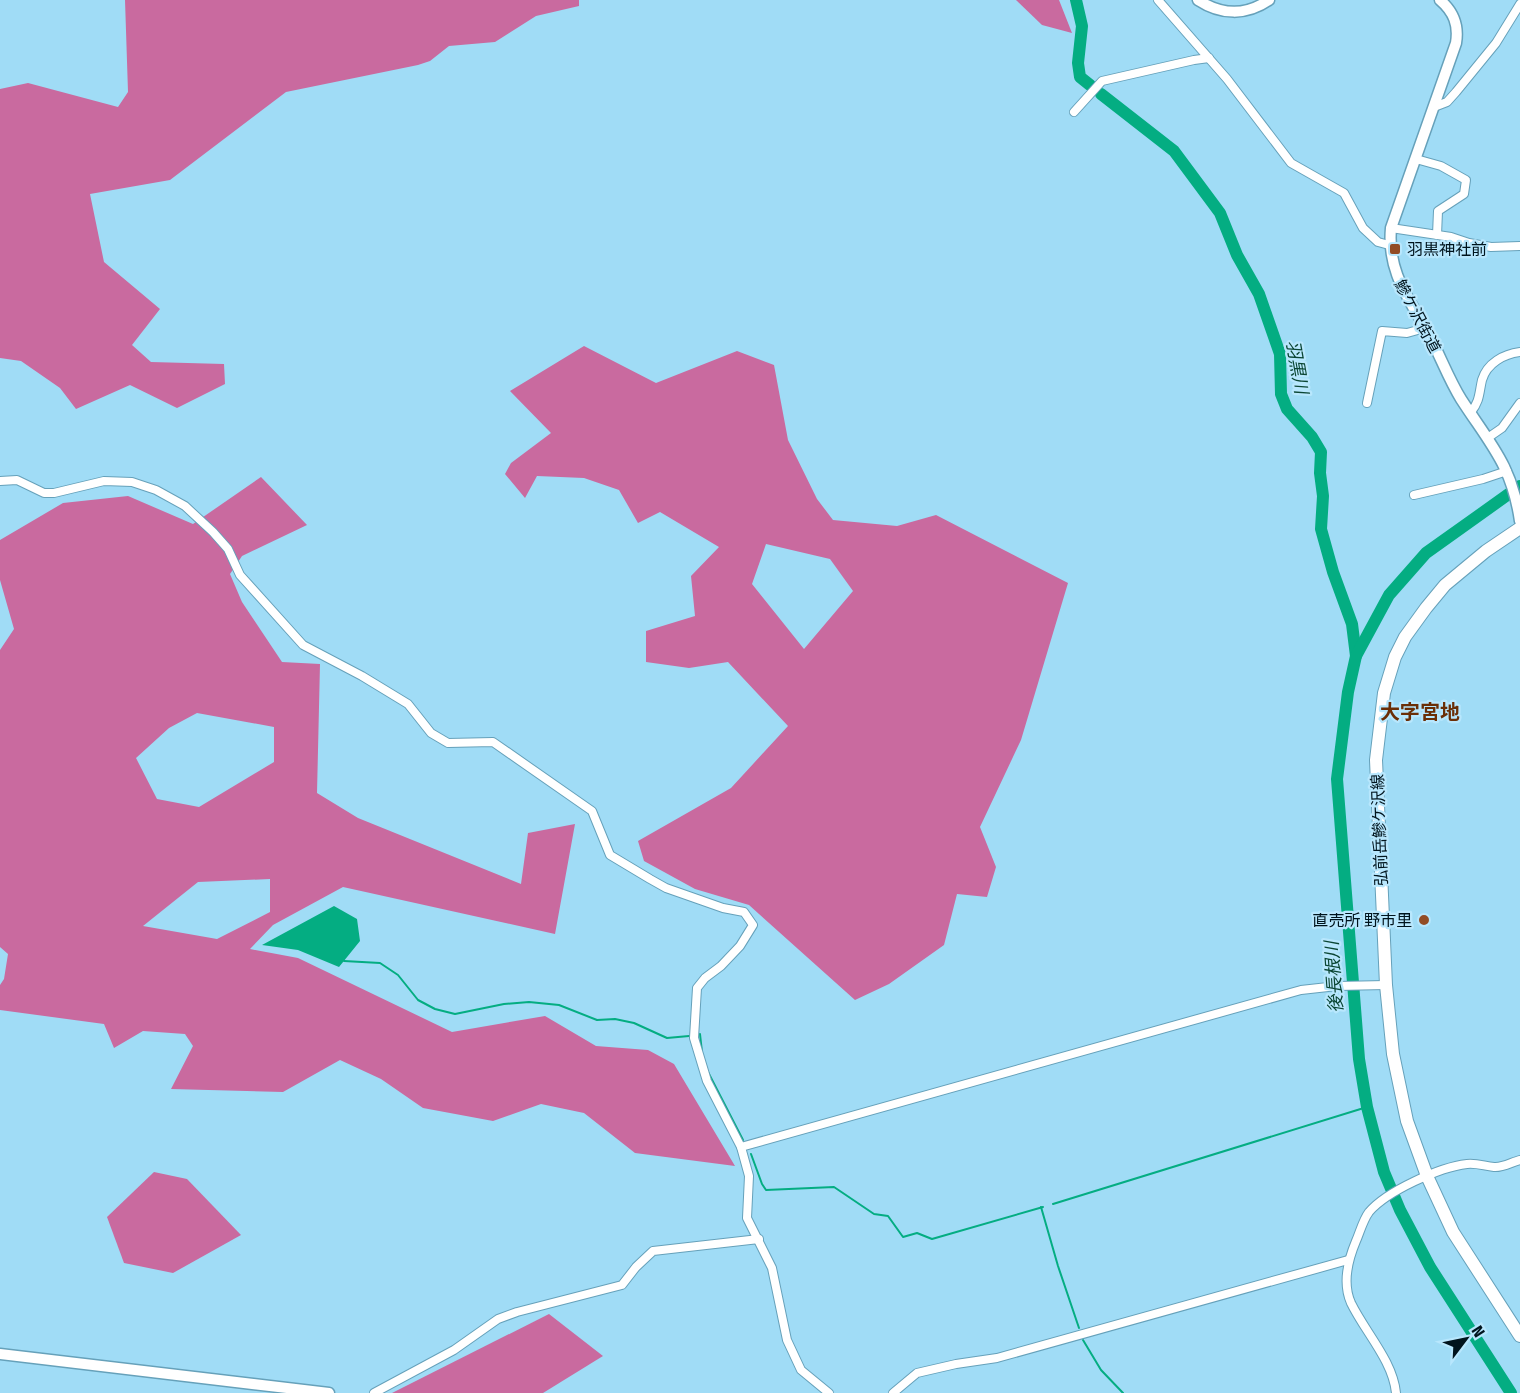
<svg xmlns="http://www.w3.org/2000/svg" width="1520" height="1393" viewBox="0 0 1520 1393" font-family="'Fira Sans Condensed','Noto Sans JP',sans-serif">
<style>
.forest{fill:#c96a9f;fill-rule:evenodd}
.water{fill:#04ad82}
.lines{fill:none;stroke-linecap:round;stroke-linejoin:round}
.stream{stroke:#04ad82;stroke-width:2}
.river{stroke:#04ad82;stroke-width:12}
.street-casing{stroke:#66a1ba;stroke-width:10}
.secondary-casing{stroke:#66a1ba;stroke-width:13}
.primary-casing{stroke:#66a1ba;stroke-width:14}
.street{stroke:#fff;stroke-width:8}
.secondary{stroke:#fff;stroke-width:10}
.primary{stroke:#fff;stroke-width:12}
.poi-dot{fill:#924c25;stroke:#b8e7fd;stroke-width:2}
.labels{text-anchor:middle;stroke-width:4.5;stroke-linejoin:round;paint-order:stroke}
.poi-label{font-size:16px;fill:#00141d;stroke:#b8e7fd;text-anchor:start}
.street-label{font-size:16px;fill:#00141d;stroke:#b8e7fd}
.water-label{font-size:18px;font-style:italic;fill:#0b4634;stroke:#b8e7fd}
.quarter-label{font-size:20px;font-weight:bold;fill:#6b2e06;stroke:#b8e7fd}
</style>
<rect width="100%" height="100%" fill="#a0dcf6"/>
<g class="forest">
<polygon points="125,0 579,0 579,6 536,16 495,42 449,46 430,61 418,65 286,92 170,180 90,194 104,262 160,309 132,345 151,362 224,364 225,384 177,408 130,385 76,409 60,388 21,361 0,358 0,89 28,83 118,107 128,92"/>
<polygon points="1016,0 1059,0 1072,33 1042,25"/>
<path d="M584,346L656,383L737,351L774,365L788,440L817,499L833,520L897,526L936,515L1068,583L1021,740L980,827L996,867L987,897L957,894L944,945L889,984L855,1000L749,905L695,889L644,861L638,841L731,788L788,726L728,662L689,668L646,662V631L695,616L691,576L719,547L660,512L638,523L619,490L584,478L537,476L525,498L505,474L511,463L551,433L510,391ZM766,544L830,559L853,591L804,649L752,584Z"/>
<path d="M261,477L307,525L242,556L230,574L242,602L282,662L320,664L317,793L358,818L521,884L528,833L575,824L555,934L343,887L273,925L250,949L298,958L452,1032L545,1016L596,1046L648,1050L674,1064L735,1166L635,1153L584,1113L541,1104L493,1121L423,1108L381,1079L340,1060L283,1092L171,1089L193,1046L185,1034L143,1031L114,1048L104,1024L0,1010V985L4,979L8,954L0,947V650L14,629L0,580V540L63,503L128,496L193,524ZM197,713L274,727V762L199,807L157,799L136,758L169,728ZM270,879V912L217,939L143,926L198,882Z"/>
<polygon points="154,1172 187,1179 241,1235 173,1273 124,1263 107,1217"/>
<polygon points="549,1314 603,1356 543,1393 392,1393"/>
</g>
<polygon class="water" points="334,906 357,919 360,941 339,967 298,950 262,945"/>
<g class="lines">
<g class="stream">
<polyline points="344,961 380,963 398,975 418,1000 435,1009 455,1014 504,1004 529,1002 559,1005 597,1020 615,1019 634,1023 667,1038 689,1036"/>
<polyline points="700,1034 702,1052"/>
<polyline points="708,1072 743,1140"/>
<polyline points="751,1154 762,1184 766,1190 834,1187 874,1214 888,1216 903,1237 917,1233 932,1239 1043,1207"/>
<polyline points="1053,1204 1367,1107"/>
<polyline points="1041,1207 1058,1266 1079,1328"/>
<polyline points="1083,1340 1101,1370 1123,1393"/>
</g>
<g class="river">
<polyline points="1076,0 1082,26 1078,63 1080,77 1090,85"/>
<polyline points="1101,94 1174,151 1220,213 1237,255 1259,294 1280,354 1281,394 1287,409 1312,437 1321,452 1320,473 1323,496 1321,529 1333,572 1352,624 1356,656"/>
<polyline points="1511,1393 1430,1267 1400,1210 1384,1172 1367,1107 1359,1059 1337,779 1348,692 1356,656 1389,595 1426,553 1520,486"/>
</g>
<defs>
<g id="street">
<polyline points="1158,0 1227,79 1291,163 1344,193 1363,228 1378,242 1389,245"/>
<polyline points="1434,107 1447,102 1456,92 1496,43 1520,4"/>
<polyline points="1074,112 1102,81 1194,60 1209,58"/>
<polyline points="1416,159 1441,166 1466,180 1464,194 1438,211 1437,235"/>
<polyline points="1391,228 1451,237 1469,243 1491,247 1520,246"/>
<polyline points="1367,403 1382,331 1407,333 1425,328"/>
<path d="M1471,412C1480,401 1479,393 1482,380C1487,363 1504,354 1520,352"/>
<polyline points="1489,437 1502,428 1520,403"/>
<polyline points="0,481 17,480 44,493 54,493 104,481 132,482 156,490 185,506 213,532 228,549 240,575 303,645 362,676 408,704 431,733 448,743 493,742 592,811 610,855 650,879 666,888 723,908 744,912 753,925 740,946 721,966 705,978 697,988 694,1038 707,1081 741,1147 749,1176 747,1218 772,1268 787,1340 801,1370 829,1393"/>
<polyline points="1414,495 1483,479 1507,471"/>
<polyline points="741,1147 1301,990 1337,986 1386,985"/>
<polyline points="374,1393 454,1350 498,1319 517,1312 622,1285 636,1267 653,1251 759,1239"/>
<polyline points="893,1393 917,1373 956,1364 997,1358 1348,1260"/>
<path d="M1396,1393C1393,1361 1365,1332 1351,1303C1342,1283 1348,1260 1356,1241C1360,1232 1363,1220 1369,1212C1387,1191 1440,1167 1467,1164C1477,1163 1484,1166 1494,1167C1502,1168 1512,1162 1520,1160"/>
</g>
<g id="secondary">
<path d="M1198,0C1221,15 1246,16 1269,0"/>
<path d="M1440,0C1454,12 1459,25 1456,43L1391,228C1387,271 1408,297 1428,333C1440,355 1448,378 1461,399C1490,444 1512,465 1520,521"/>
<polyline points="0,1354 329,1393"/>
</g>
<polyline id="primary" points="1520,528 1486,551 1445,585 1426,608 1405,637 1395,657 1384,693 1376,760 1386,985 1393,1054 1407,1121 1427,1176 1453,1232 1520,1336"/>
</defs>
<use href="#street" class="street-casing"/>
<use href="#secondary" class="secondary-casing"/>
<use href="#primary" class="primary-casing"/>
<use href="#street" class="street"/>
<use href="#secondary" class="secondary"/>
<use href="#primary" class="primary"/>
</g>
<g class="poi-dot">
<rect x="1389" y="243" width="12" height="12" rx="3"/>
<circle cx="1424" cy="920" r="6"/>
</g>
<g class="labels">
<g class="poi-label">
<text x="1407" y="255">羽黒神社前</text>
<text x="1412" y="926" text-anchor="end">直売所 野市里</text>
</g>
<g class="street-label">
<text transform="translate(1418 316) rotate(62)" y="6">鰺ケ沢街道</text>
<text transform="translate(1379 830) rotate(-92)" y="6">弘前岳鰺ケ沢線</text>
</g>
<g class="water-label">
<text transform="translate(1297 367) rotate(80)" y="6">羽黒川</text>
<text transform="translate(1334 977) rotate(-94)" y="6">後長根川</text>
</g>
<g class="quarter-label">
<text x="1420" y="719">大字宮地</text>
</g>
</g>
<g transform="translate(1466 1339) rotate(58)" stroke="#b8e7fd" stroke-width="4.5" paint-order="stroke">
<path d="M0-4.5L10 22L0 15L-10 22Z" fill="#00141d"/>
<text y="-9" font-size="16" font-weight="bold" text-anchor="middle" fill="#00141d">N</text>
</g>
</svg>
